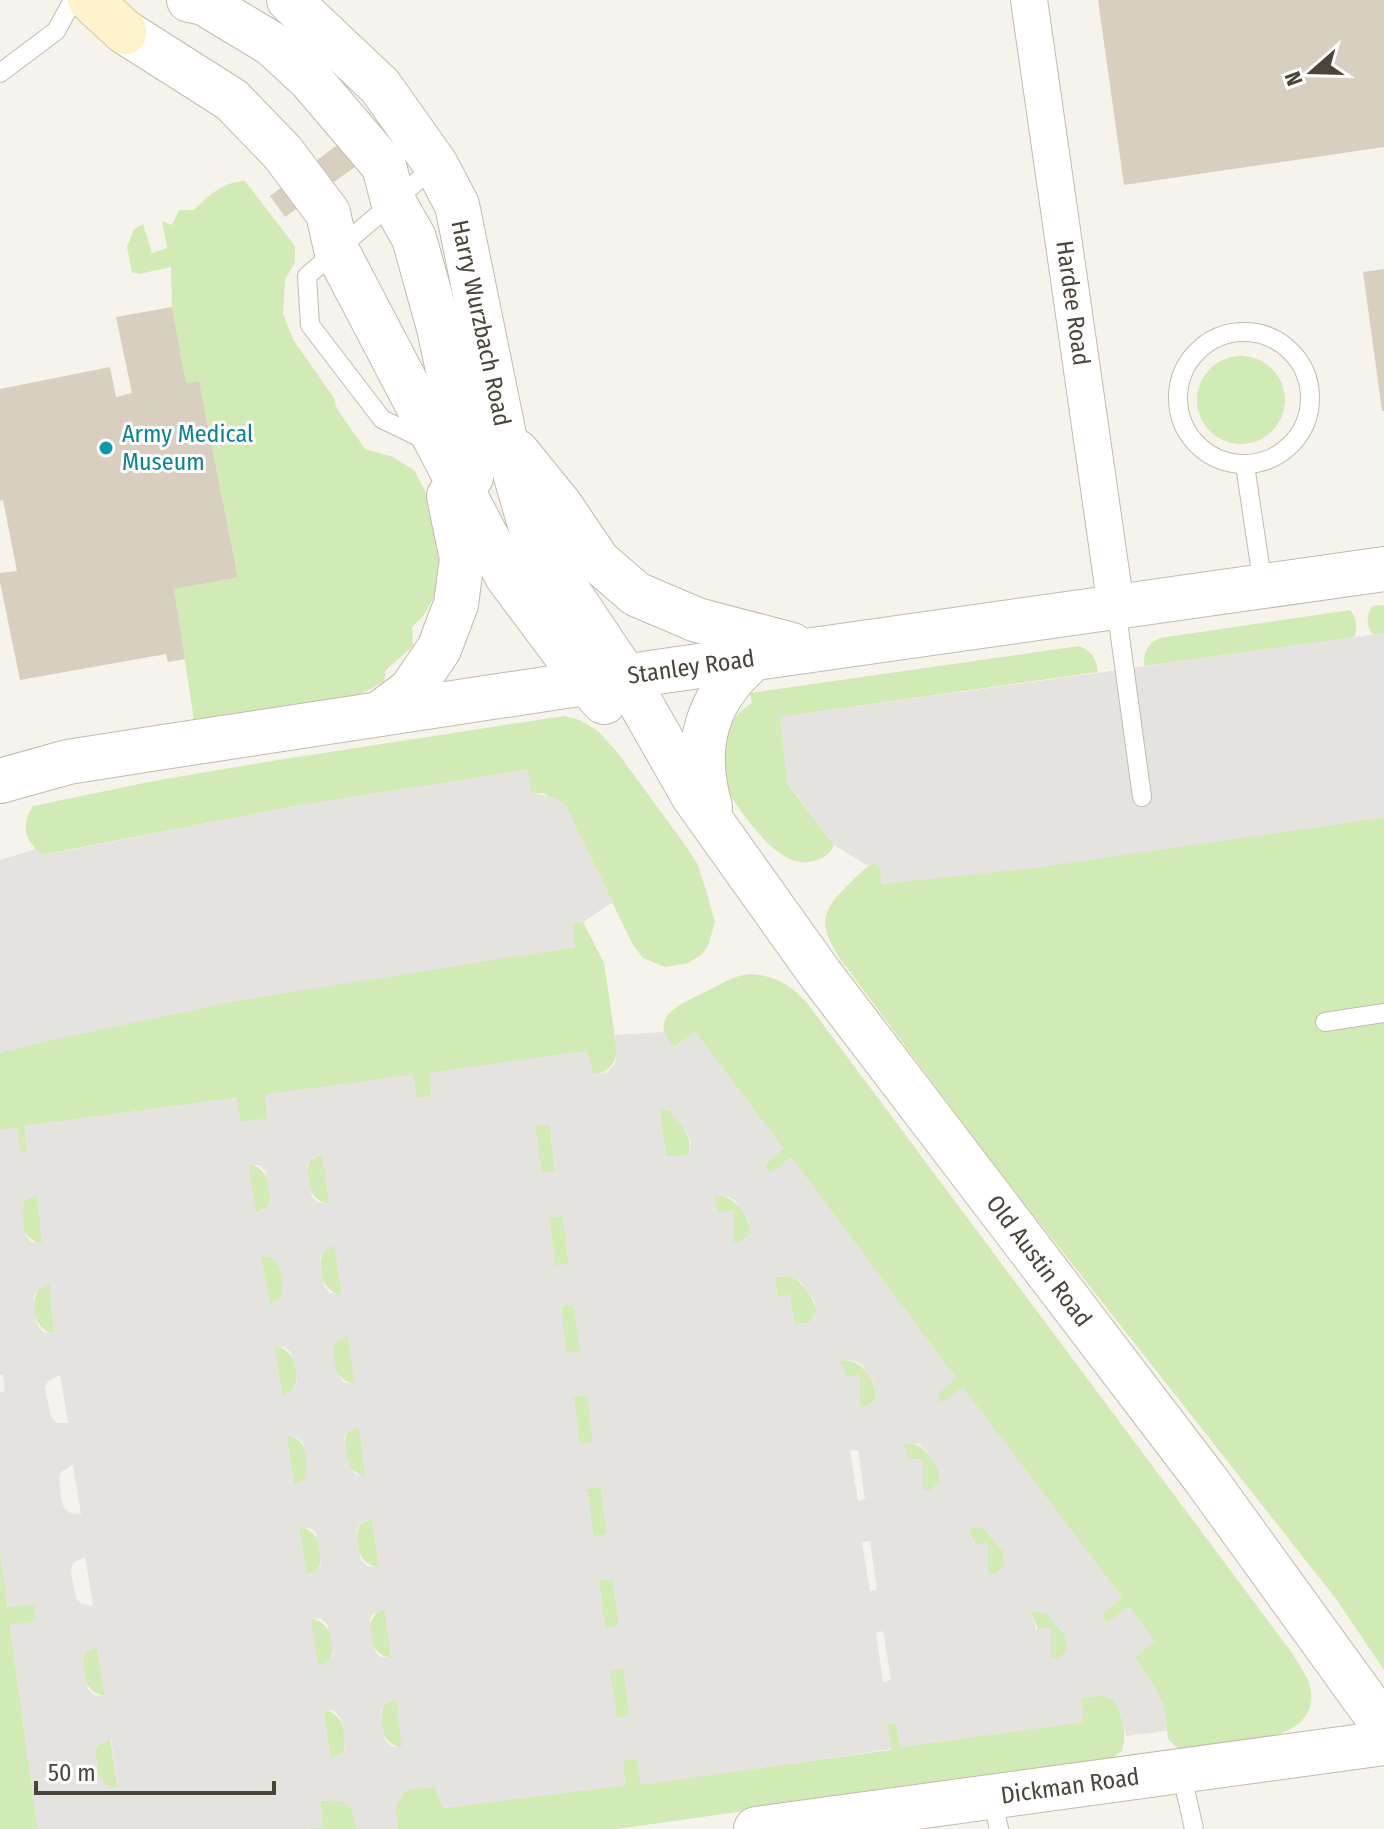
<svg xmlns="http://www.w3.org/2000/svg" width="1384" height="1829" viewBox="0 0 1384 1829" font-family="'Fira Sans Condensed',sans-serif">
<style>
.green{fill:#d2eab5}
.parking{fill:#e5e3e0;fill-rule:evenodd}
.building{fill:#d8cfc1}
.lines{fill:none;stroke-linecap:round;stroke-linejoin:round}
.service-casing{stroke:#c2bbae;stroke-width:20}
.minor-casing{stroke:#c2bbae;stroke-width:38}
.tertiary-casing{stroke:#c2bbae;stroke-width:46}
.secondary-casing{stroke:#d6c79b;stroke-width:46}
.service{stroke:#fff;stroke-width:18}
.minor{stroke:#fff;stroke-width:36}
.tertiary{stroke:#fff;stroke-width:44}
.secondary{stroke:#fff3cd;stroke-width:44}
.culture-dot{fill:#0f9aa8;stroke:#fff;stroke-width:3}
.labels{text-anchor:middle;stroke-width:6;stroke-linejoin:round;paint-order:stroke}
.street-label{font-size:24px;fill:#4b4439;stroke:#fff}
.culture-label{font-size:24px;fill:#0d838f;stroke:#fff;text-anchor:start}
</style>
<rect width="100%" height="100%" fill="#f6f3ec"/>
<g class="green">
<path d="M245,181L295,246V262L285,280L283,314L294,341L334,398L337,409L365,449L393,457L414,470L426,493L441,570L433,599L423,616L412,627L413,646L386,670L384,681C331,715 257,717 195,727L174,589L238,576L199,381L186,383L172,307L171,267L139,274L132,272L127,247L134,229L143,224L152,253L167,248L162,221L172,225L179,210H194C209,195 223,182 245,181Z"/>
<circle cx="1241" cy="400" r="44"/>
<path d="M1384,605V633L1373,635C1366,627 1366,615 1372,606Z"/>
<path d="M1350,610C1357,618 1357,626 1355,636L1349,638L1144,666C1144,651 1147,644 1160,638Z"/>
<path d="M1079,646C1092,652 1096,657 1098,672L780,717L788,784L834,845C829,856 820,860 809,862C772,866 739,806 719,780C724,747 721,722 752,703L750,693Z"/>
<path d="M564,716L579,720L598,731L617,752L683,842L697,863L706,890L715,922L708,946L701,955L688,963L665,967L643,958L633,945L566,807L543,793L532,794L527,770L301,805L41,855C25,839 20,826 33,806L154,781L278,760Z"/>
<path d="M1384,817V1670L1336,1599L991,1161L841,960C821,929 817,915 846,887C855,878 864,868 875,862L880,867L882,884L1268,834Z"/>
<path d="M575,921L583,922L604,963L617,1051C614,1067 609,1071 593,1075L587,1051L431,1073V1096L417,1099L412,1075L266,1095L267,1119L240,1122L236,1098L25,1126L27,1152H21L0,1130V1053C187,1001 383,977 574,947L572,928Z"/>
<path d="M751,974C776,976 791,985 807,1003L1292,1653C1297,1662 1304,1671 1308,1680C1332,1745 1224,1745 1186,1750L1176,1747L1168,1739L1164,1709L1156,1689L1135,1658L1154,1641L1129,1607L1107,1624L1101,1615L1121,1598L963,1388L941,1403L936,1395L956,1378L791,1158L769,1174L764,1165L783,1148L695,1032L673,1048C645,1014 685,1003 709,990C723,983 734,975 751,974Z"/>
<path d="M659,1109L669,1110C681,1124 693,1135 689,1154L678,1157L666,1156Z"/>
<polygon points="550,1124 555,1172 541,1173 535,1126"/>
<path d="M323,1154L329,1204C309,1201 303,1177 310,1160Z"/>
<path d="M248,1164C267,1166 274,1189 268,1207L255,1213Z"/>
<path d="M37,1194L43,1244C22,1241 17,1217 25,1200Z"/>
<path d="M717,1195C736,1197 749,1215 751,1233L741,1242H733V1211L719,1213L713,1196Z"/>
<polygon points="563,1216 569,1264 555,1266 549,1218"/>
<path d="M335,1245L342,1295C322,1292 316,1269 323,1251Z"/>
<path d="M261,1256C266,1256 271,1256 274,1259C282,1264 287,1290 281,1298C279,1302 273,1304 269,1305Z"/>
<path d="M791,1276C805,1284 812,1296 817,1311L809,1323L794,1324L790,1296L777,1297L775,1277Z"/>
<path d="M50,1284L54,1334C35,1330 29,1307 38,1290Z"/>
<polygon points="574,1304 581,1352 566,1354 561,1306"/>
<path d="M348,1334L355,1384C335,1381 329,1359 335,1341Z"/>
<path d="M274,1346C294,1348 301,1371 294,1389L282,1396Z"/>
<path d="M844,1360C864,1361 874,1379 877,1397L868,1406H860V1376L846,1377L840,1361Z"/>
<polygon points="588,1395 594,1443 580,1445 573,1397"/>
<path d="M359,1426L366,1476C346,1473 340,1450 347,1432Z"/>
<path d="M286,1435C307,1438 311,1460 306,1479L294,1485Z"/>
<path d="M908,1443C926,1445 938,1462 941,1481L931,1490H923L922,1459L909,1460L903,1444Z"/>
<polygon points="601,1487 607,1535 593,1536 587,1489"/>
<path d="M372,1518L379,1567C358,1565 353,1542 360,1524Z"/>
<path d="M299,1527C319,1529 325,1552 318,1570L306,1576Z"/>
<polygon points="972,1527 984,1528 1003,1551 1005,1564 996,1574 988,1574 968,1528"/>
<polygon points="0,1550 8,1607 35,1604 36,1621 10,1626 38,1829 0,1829"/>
<polygon points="613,1578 619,1626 605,1628 599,1580"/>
<path d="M385,1608L391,1658C367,1655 360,1617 385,1608Z"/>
<polygon points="1035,1611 1047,1613 1065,1635 1068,1649 1059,1659 1051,1658 1031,1613"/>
<path d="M310,1618C330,1621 337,1643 330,1661L318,1667Z"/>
<path d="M97,1647L106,1696C85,1694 79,1671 85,1653Z"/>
<polygon points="624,1669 630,1717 616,1718 610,1670"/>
<path d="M1102,1695L1114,1700C1123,1717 1127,1732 1122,1751L1110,1759L617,1829H398L395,1806L406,1790L435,1786L443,1808L625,1785L623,1760L638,1758L641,1784L891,1750L886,1724L896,1723L901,1747L1082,1722V1698Z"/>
<path d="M396,1698L403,1748C382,1745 377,1723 384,1705Z"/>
<path d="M323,1710C343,1712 348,1734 343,1753L331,1759Z"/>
<path d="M110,1738L118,1788C114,1787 109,1787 105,1785C97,1779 92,1753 98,1745C101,1741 106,1740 110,1738Z"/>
<polygon points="331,1800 341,1801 351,1807 357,1829 306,1829 323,1826 320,1801"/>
</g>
<g class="parking">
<polygon points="1384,633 1384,817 1036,868 882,884 880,867 875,862 868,866 834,845 788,783 780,717"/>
<polygon points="528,770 532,793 557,798 566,807 613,902 583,922 575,921 572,928 575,947 237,1001 38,1043 0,1053 0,860 36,849 41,855 65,851 301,805"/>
<path d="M664,1032L674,1048L695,1032L783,1148L764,1164L769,1173L792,1158L956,1378L937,1395L941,1403L963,1387L1122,1597L1101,1615L1106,1623L1129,1607L1155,1641L1135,1658L1156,1689L1164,1709L1167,1731L1126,1736L1121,1715L1114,1700L1102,1695L1082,1698L1083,1722L901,1747L896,1723L887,1724L892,1749L641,1785L637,1758L623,1761L625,1785L443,1808L435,1786L406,1790L395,1806L398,1829H357L351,1807L341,1801L331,1800L320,1801L323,1827L306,1829H38L10,1625L36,1621L35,1605L8,1607L0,1549V1393L5,1391L3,1375H0V1130L17,1127L21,1152H27L25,1126L237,1098L240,1122L267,1119L266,1094L412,1075L417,1099L431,1096L430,1073L587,1051L594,1075L607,1072L615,1064L617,1051L615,1035ZM659,1109L669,1110L686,1131L691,1142L689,1154L678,1157L666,1156ZM550,1124L555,1171L542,1173L535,1126ZM322,1154L329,1203L328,1204L318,1202L312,1197L307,1167L310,1160ZM248,1165H259L265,1171L267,1180L270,1200L268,1207L256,1213ZM36,1194L37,1195L42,1243L31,1242L26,1236L24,1227L22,1207L25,1200ZM718,1195L729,1197L735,1201L748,1219L751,1233L741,1242H733V1211L719,1212L714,1197ZM563,1216L569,1263L555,1266L549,1218ZM335,1245L342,1294H341L330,1293L325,1287L322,1278L320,1258L323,1252ZM261,1256L272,1257L278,1263L281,1272L284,1292L281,1298L270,1305ZM791,1276L801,1282L814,1300L817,1311L809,1323L794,1324L790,1295L777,1296L775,1277ZM50,1284L54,1333V1334L43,1332L38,1326L35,1316L34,1296L38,1290ZM574,1304L580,1351L566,1353L561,1306ZM348,1335L354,1383V1384L343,1382L335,1367L333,1348L335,1341ZM275,1346L285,1347L291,1353L294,1362L297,1382L294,1389L282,1395ZM844,1360L856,1361L862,1365L874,1383L877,1397L868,1406H860V1375L846,1377L840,1361ZM60,1375L68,1423H57L51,1417L45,1388L48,1381ZM587,1395L593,1442L580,1444L573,1397ZM359,1426L366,1475H365L355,1474L347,1459L344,1439L347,1433ZM286,1436L297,1437L303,1443L306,1452V1479L294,1485ZM908,1443L919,1444L925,1449L937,1467L941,1481L931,1490H923V1459L909,1460L903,1445ZM858,1450L865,1499L858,1501L850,1451ZM72,1465L73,1466L81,1514L70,1513L64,1508L61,1498L59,1479L61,1472ZM601,1487L607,1534L593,1536L587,1489ZM372,1518L379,1567H378L367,1566L361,1560L359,1551L357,1531L359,1524ZM299,1527L310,1528L316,1533L318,1543L321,1563L318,1570L307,1576ZM973,1527L984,1528L1003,1551L1005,1564L996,1574L988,1573V1543L974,1544L969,1529ZM870,1541L877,1590L870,1591L862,1542ZM85,1557L93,1605V1606L82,1604L77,1599L74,1589L71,1570L73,1563ZM613,1579L619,1626L605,1628L599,1580ZM384,1609H385L391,1658L380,1657L375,1651L372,1641L370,1621L372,1615ZM1035,1611L1047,1613L1065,1635L1068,1649L1059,1659L1051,1658V1627L1036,1629L1031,1613ZM311,1618L321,1619L327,1624L330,1634L333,1654L330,1661L318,1667ZM883,1631L891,1680L883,1682L876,1633ZM97,1647L105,1695V1696L94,1695L88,1689L86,1680L83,1660L85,1653ZM624,1669L630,1716L617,1718L610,1671ZM395,1698L396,1699L402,1748L391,1746L386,1741L383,1731L381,1711L384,1705ZM323,1710L334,1711L340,1717L343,1726L345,1746L343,1752L331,1759ZM111,1739L118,1787V1788L107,1786L101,1781L98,1772L96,1752L98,1745Z"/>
</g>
<g class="building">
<polygon points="1098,0 1384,0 1384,147 1124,185"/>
<polygon points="370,120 387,144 285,217 270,196"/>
<polygon points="1384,269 1384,411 1382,411 1363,272"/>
<polygon points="172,307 186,383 199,381 238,577 174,589 185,659 168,662 166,654 20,680 0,582 0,573 17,571 3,500 0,501 0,389 110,367 116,397 132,393 116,317"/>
</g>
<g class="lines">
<defs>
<g id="service">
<polyline points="0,73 56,31 73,0"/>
<circle cx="1244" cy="398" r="66"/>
<polyline points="427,441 382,419 310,325 307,276 436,165"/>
<polyline points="1245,465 1263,586"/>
<polyline points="1116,607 1142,797"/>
<polyline points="1325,1022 1384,1013"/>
<polyline points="1181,1771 1194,1829"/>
<polyline points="992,1797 999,1829"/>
</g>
<polyline id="minor" points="1029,0 1116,607"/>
<g id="tertiary">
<polyline points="189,0 204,3 272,44 310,79 384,166 393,201 414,238 439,328 471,477"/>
<polyline points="289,0 380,86 436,165 457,205 504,435 535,542 625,676 694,797 821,975 1206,1480 1384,1726"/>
<polyline points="125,32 232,100 283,153 328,213 336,249 507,576 587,683 604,702"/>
<polyline points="517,452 560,505 598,561 636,594 697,620 792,645"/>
<polyline points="379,714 411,690 439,649 456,604 462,559 449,496"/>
<polyline points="0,781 68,762 157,748 657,672 1384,569"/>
<path d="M710,807C693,747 705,699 754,658"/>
<polyline points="756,1829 1384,1743"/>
</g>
<polyline id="secondary" points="90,0 125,32"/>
</defs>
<use href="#service" class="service-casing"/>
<use href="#minor" class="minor-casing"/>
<use href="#tertiary" class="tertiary-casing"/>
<use href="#secondary" class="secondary-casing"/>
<use href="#service" class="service"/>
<use href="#minor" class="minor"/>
<use href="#tertiary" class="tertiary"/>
<use href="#secondary" class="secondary"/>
</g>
<circle class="culture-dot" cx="106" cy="448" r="8"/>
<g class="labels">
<g class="street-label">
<text transform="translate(1073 303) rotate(82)" y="8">Hardee Road</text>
<text transform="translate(481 323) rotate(78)" y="8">Harry Wurzbach Road</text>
<text transform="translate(691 667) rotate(-8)" y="8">Stanley Road</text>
<text transform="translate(1039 1261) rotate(53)" y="8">Old Austin Road</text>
<text transform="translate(1070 1786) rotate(-8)" y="8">Dickman Road</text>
</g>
<g class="culture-label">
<text x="122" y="442">Army Medical<tspan x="122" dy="28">Museum</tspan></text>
</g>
</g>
<g transform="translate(1312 72) rotate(250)" stroke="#ffffff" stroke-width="6" paint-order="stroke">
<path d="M0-6L14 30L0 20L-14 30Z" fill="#4b4439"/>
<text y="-12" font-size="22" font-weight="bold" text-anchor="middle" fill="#4b4439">N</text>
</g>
<path d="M36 1781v12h238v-12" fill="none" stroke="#4b4439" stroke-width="4"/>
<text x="48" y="1781" font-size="24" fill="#4b4439" stroke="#ffffff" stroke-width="6" paint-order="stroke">50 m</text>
</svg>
